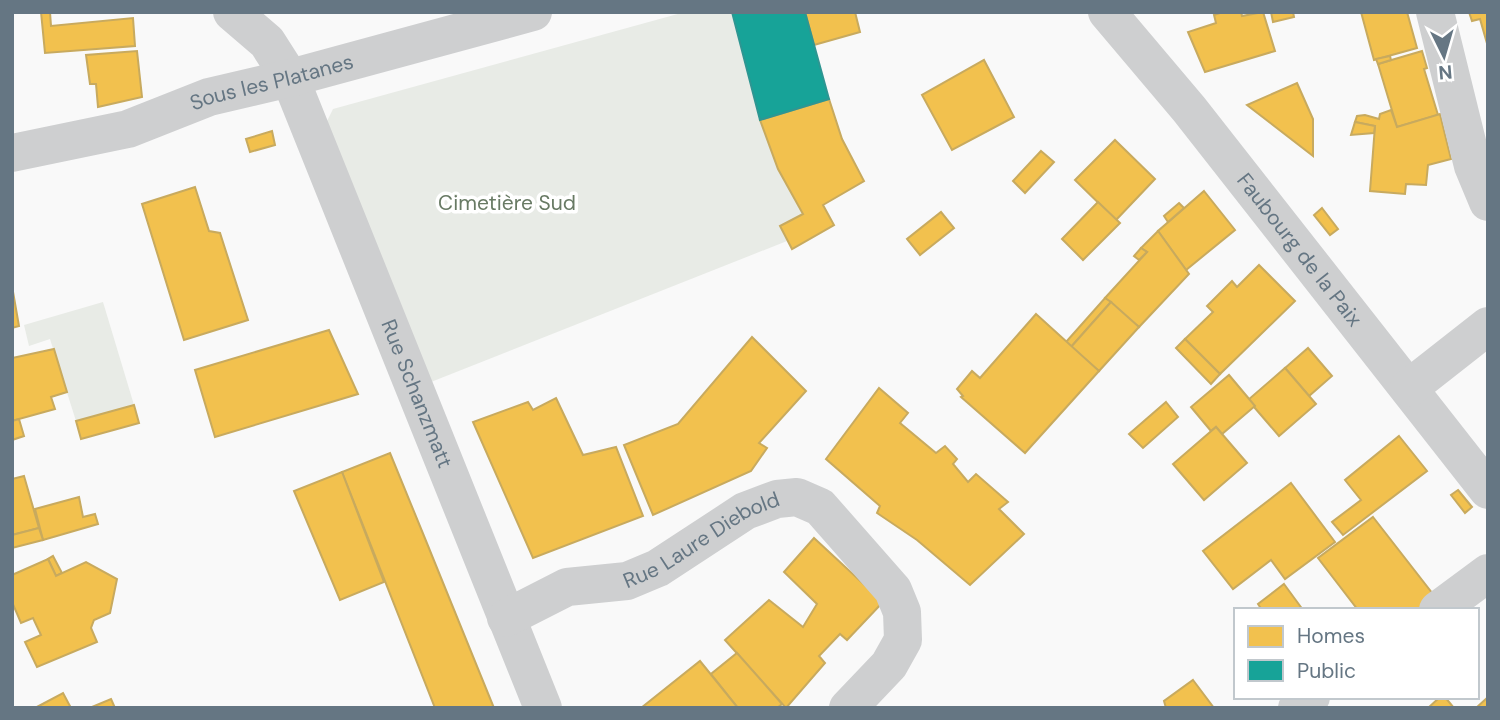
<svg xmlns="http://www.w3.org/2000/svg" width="1500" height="720" viewBox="0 0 1500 720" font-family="'DM Sans',sans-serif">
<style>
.green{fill:#e8ebe6}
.homes{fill:#f2c14e;stroke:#c8aa5e;stroke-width:2}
.public{fill:#17a398;stroke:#2e9692;stroke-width:2}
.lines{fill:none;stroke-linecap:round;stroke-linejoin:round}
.minor{stroke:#cecfd0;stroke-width:38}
.labels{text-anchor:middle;stroke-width:7;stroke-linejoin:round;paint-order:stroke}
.street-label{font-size:21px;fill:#657683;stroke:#fff}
.park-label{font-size:21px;fill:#687a64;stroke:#fff}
</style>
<rect width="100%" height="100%" fill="#f9f9f9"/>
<g class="green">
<polygon points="685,12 732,12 760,120 803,214 780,226 787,241 431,382 327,121 333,109"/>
<polygon points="103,302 134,405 76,421 50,339 29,346 24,325"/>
</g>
<g class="homes">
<polygon points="12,12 50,12 51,26 133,18 135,46 45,53 41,12"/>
<polygon points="805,12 855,12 860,32 814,45"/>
<polygon points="1223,12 1241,12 1242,16 1263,12 1275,51 1205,72 1188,32 1216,23 1214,15"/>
<polygon points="1271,12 1293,12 1294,17 1273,22"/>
<polygon points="1361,12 1407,12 1417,48 1374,60"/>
<polygon points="1469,12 1488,12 1488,47 1480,19 1472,21"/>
<polygon points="137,51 142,97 98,107 96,84 90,84 86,55"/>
<polygon points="1422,51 1427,68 1424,69 1438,115 1397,127 1378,64"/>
<polygon points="1390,56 1391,60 1378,64 1376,59"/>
<polygon points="984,60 1014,117 952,150 922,95"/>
<polygon points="1297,83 1313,119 1313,156 1247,105"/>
<polygon points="829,99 842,139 864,181 823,205 834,225 792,249 780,226 803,214 778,169 760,120"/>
<polygon points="1391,110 1397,127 1440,114 1451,159 1428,165 1426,185 1406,184 1405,194 1370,191 1375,126 1355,122 1357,116 1365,115 1379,119 1380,114"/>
<polygon points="1355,122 1375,126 1374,133 1351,135"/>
<polygon points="272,131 275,145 250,152 246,139"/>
<polygon points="1115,140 1155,179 1116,220 1075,180"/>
<polygon points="1041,151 1054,162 1025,193 1013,181"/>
<polygon points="195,187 209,231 220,233 248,320 184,340 142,204"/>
<polygon points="1204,191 1235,230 1186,270 1158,231"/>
<polygon points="1098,202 1120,223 1083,260 1062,239"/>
<polygon points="1179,203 1184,208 1168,222 1164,216"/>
<polygon points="1322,208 1338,229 1330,235 1314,215"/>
<polygon points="941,212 954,228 920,255 907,239"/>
<polygon points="1158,231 1189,274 1139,327 1105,298 1147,252 1141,248"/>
<polygon points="1141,248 1147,252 1139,260 1134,256"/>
<polygon points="1259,265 1295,301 1220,374 1185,339 1213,312 1207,306 1232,281 1237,287"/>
<polygon points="12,286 19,326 12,328"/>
<polygon points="1105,298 1111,302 1071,347 1066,342"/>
<polygon points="1111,302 1139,327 1099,371 1071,347"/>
<polygon points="1036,314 1099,371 1025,453 961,397 963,396 957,389 972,371 980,378"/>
<polygon points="329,330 358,394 215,437 195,370"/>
<polygon points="752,337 806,391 759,443 767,448 751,471 653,515 624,445 678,424"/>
<polygon points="1185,339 1220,374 1211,384 1176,348"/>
<polygon points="1308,348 1332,376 1309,396 1285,368"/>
<polygon points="54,349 67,392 51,397 55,409 12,421 12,358"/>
<polygon points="1285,368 1316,404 1279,436 1248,400"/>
<polygon points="1229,375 1255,406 1222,434 1216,427 1211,431 1191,407"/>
<polygon points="879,388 908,413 900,423 936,453 945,446 957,459 953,464 968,482 976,474 1008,502 999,509 1024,534 970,585 917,540 877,513 880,506 826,459"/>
<polygon points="556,398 583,455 616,447 643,516 533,558 473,422 528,402 533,410"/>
<polygon points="1166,402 1178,417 1143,448 1129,434"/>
<polygon points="134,405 139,423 81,439 76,421"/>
<polygon points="19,419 24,436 12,440 12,421"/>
<polygon points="1216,427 1247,463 1204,500 1173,464"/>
<polygon points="1399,436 1427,471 1343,535 1332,522 1361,500 1345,480"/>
<polygon points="390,453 424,536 494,708 435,708 342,472"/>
<polygon points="342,472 384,582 340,600 294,491"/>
<polygon points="24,476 39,528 12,535 12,479"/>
<polygon points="1291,483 1335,542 1285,579 1271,560 1233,589 1203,551"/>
<polygon points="1458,490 1472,507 1465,513 1451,495"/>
<polygon points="79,497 83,517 95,514 98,524 43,540 35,509"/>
<polygon points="1373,517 1436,598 1417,610 1358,610 1318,558"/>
<polygon points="39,528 43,540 12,548 12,535"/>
<polygon points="814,538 883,602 847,640 840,634 819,656 825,663 786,708 725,640 769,600 803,627 817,604 784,572"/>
<polygon points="53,556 62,573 56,576 48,559"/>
<polygon points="48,559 56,576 86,562 117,579 110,613 94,620 91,628 97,642 37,667 25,642 41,635 33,618 21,623 12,602 12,575"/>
<polygon points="1284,584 1303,610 1262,610 1258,604"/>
<polygon points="737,653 782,704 777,708 738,708 711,674"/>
<polygon points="700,661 738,708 641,708"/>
<polygon points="1193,680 1214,708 1166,708 1164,701"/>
<polygon points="63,693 71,708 35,708"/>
<polygon points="1440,697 1445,697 1454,708 1428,708"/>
<polygon points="1488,697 1488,708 1476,708"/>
<polygon points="111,699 115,708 92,707"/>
</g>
<polygon class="public" points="732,12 805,12 829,99 760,120"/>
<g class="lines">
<g class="minor">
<path id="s1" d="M232,12L267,42L290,78L543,708"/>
<path id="s2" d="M1107,12L1189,109L1488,490"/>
<polyline points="1435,12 1473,166 1488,202"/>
<path id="s3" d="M12,153L128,129L209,97L290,78L533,12"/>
<polyline points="1409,388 1488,326"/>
<polyline points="1438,610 1488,573"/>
<path id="s4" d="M506,618L567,587L627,581L658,568L745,511L777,499L797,497L820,507L893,590L902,612L903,640L889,665L848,708"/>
<polyline points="1297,708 1311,697"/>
</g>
</g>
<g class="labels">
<g class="street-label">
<text dy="7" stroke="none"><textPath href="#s3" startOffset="270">Sous les Platanes</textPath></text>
<text dy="7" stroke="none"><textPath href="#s2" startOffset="306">Faubourg de la Paix</textPath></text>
<text dy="7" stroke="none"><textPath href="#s1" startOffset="429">Rue Schanzmatt</textPath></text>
<text dy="7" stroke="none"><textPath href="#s4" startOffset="214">Rue Laure Diebold</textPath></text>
</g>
<g class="park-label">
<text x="507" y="210">Cimetière Sud</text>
</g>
</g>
<rect width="1500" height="720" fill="none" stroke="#657683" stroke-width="28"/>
<rect x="1234" y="608" width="245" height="91" fill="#ffffff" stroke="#c1c8cd" stroke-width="2"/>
<rect x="1248" y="626" width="35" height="21" fill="#f2c14e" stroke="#c1c8cd" stroke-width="2"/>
<text x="1297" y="643" font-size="21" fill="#657683">Homes</text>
<rect x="1248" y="660" width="35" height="21" fill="#17a398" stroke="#c1c8cd" stroke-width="2"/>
<text x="1297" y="678" font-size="21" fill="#657683">Public</text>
<g transform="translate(1444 56) rotate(175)" stroke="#ffffff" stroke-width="5" paint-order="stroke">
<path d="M0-5L12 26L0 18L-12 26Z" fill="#657683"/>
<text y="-10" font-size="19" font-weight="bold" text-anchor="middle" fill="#657683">N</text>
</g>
</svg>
